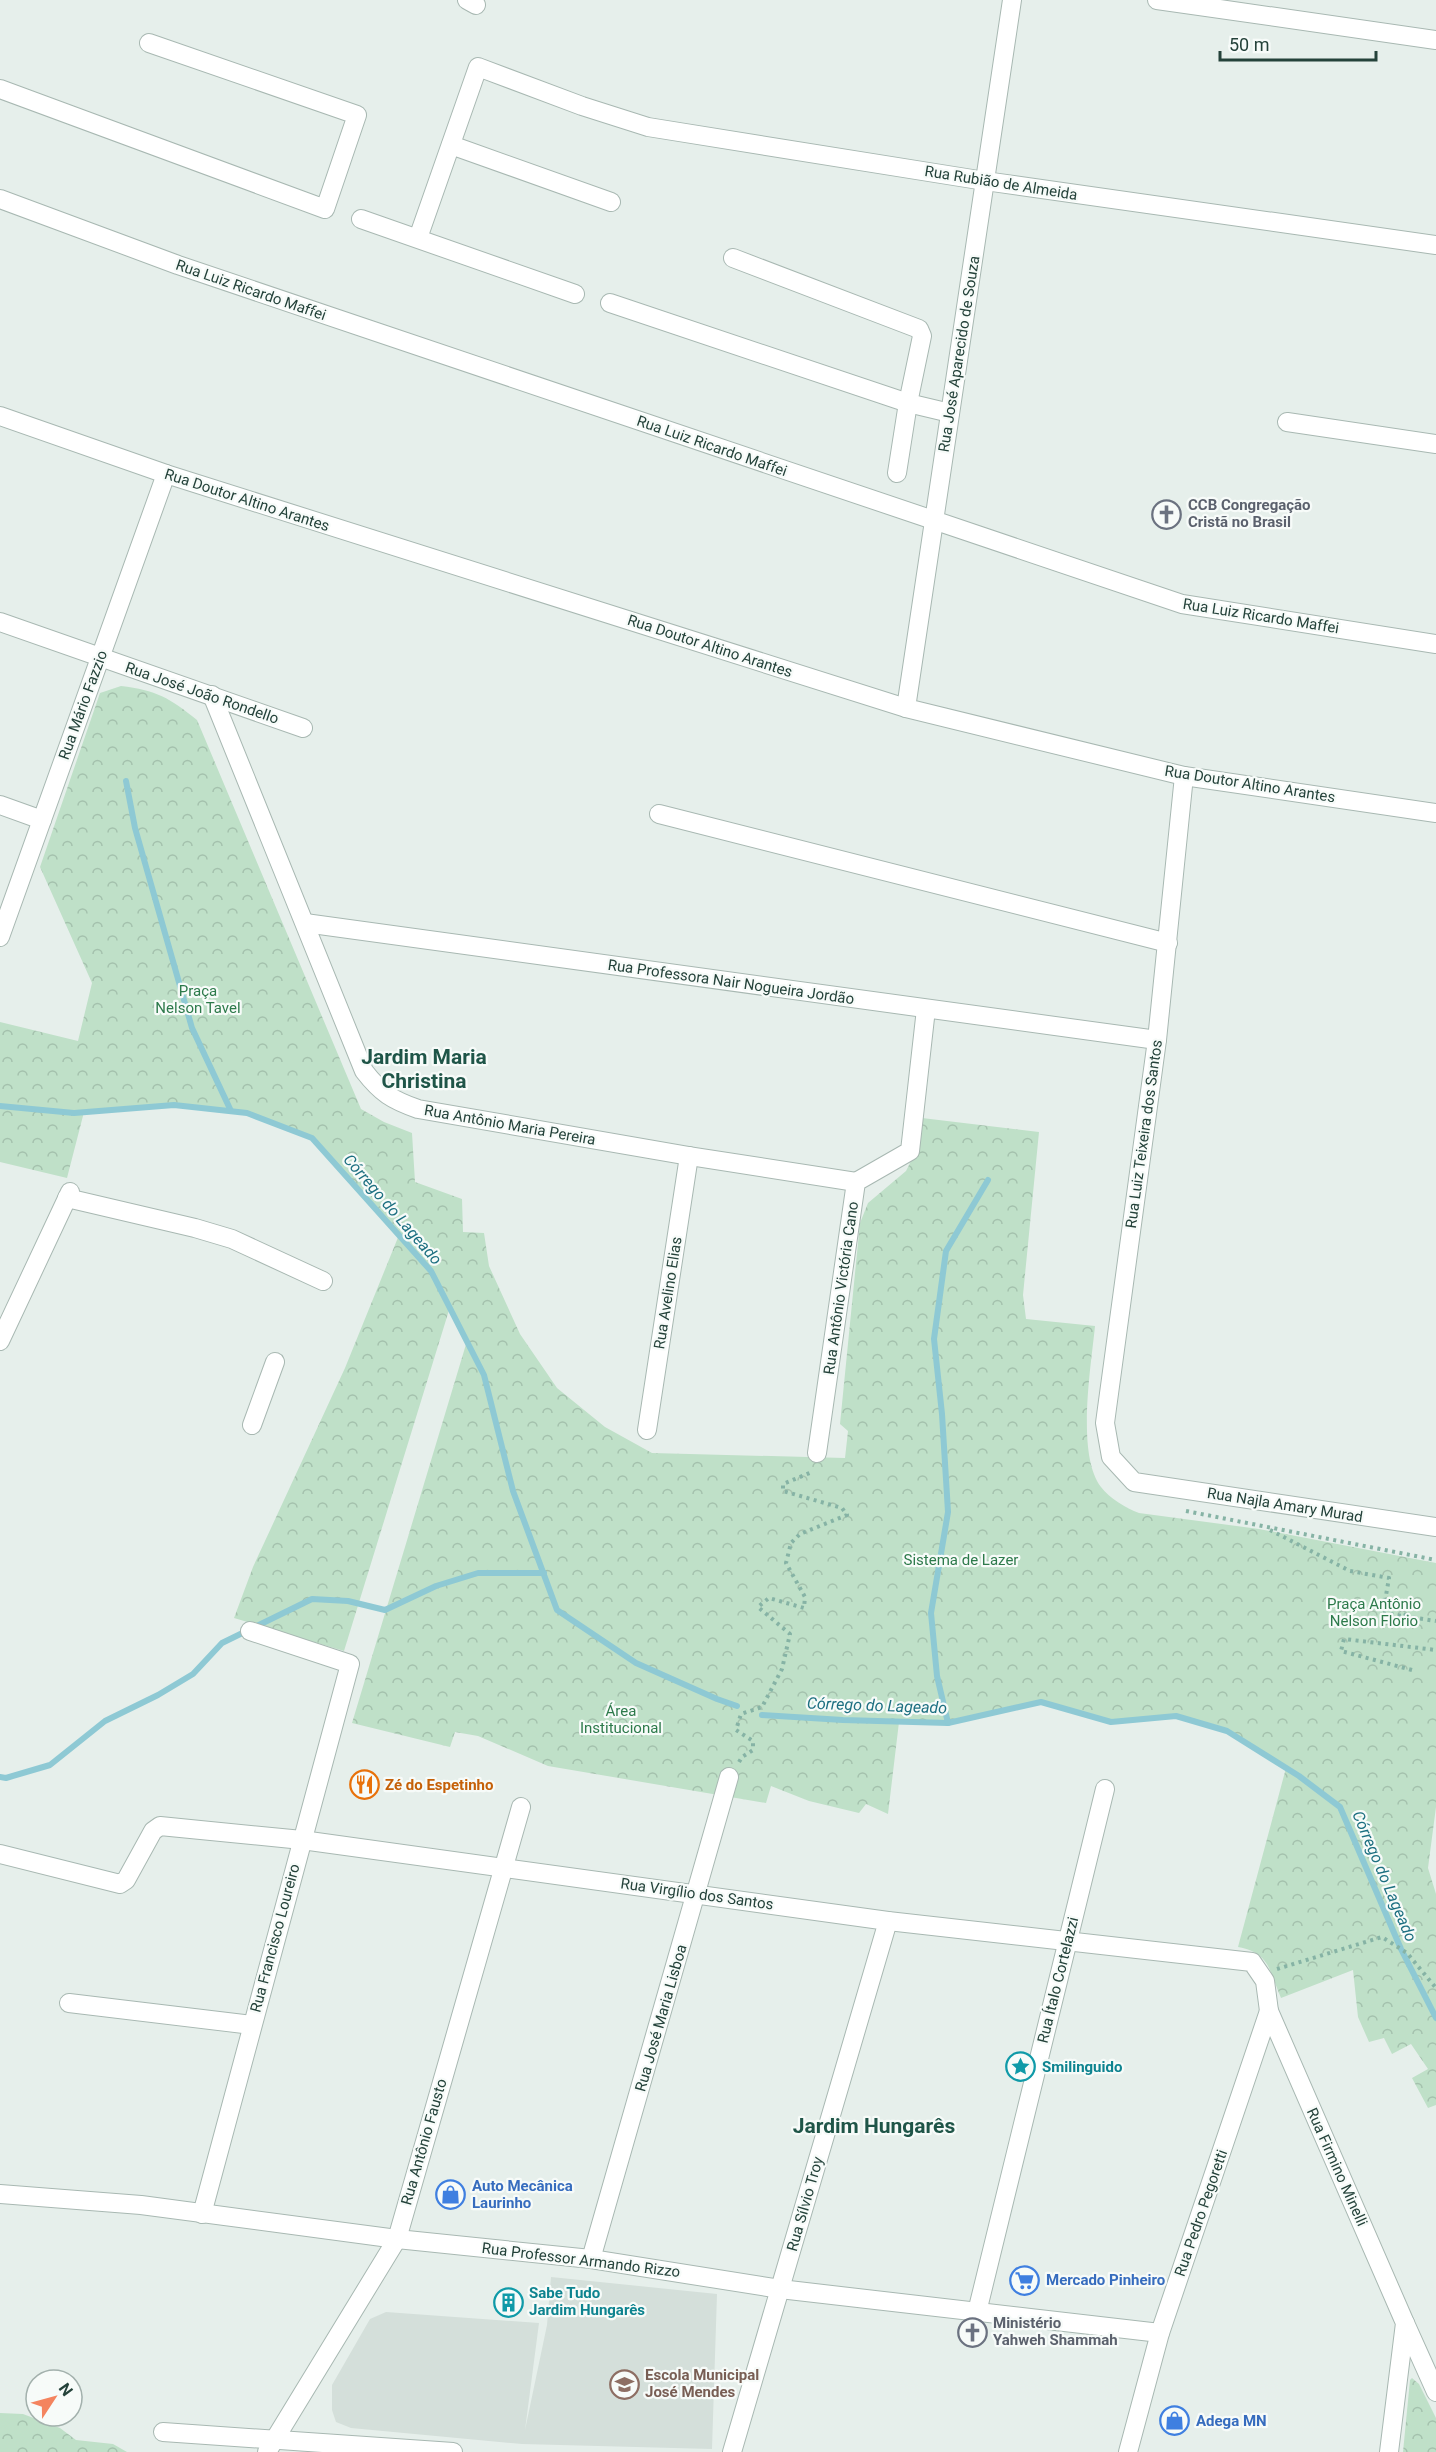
<svg xmlns="http://www.w3.org/2000/svg" width="1436" height="2452" viewBox="0 0 1436 2452" font-family="Roboto,sans-serif">
<style>
.built{fill:#d4dfda}
.forest{fill:url(#forest-crowns)}
.lines{fill:none;stroke-linecap:round;stroke-linejoin:round}
.stream{stroke:#8ec9d4;stroke-width:6}
.minor-casing{stroke:#a8b8b2;stroke-width:20}
.path{stroke:#86b3a5;stroke-width:4;stroke-dasharray:3 4.5;stroke-linecap:butt}
.minor{stroke:#fff;stroke-width:18}
.labels{text-anchor:middle;stroke-width:4.5;stroke-linejoin:round;paint-order:stroke}
.street-label{font-size:15px;fill:#24423a;stroke:#f7fbf9}
.worship-label{font-size:15px;font-weight:bold;fill:#5b616d;stroke:#f7fbf9;text-anchor:start}
.park-label{font-size:15px;fill:#2d7a4b;stroke:#f7fbf9}
.food-label{font-size:15px;font-weight:bold;fill:#c56008;stroke:#f7fbf9;text-anchor:start}
.culture-label{font-size:15px;font-weight:bold;fill:#0d838f;stroke:#f7fbf9;text-anchor:start}
.shop-label{font-size:15px;font-weight:bold;fill:#366cbe;stroke:#f7fbf9;text-anchor:start}
.education-label{font-size:15px;font-weight:bold;fill:#785e54;stroke:#f7fbf9;text-anchor:start}
.water-label{font-size:16px;font-style:italic;fill:#1c6f80;stroke:#f7fbf9}
.district-label{font-size:21px;font-weight:bold;fill:#1f5548;stroke:#f7fbf9}
</style>
<defs>
<pattern id="forest-crowns" width="20" height="18" patternUnits="userSpaceOnUse" patternTransform="scale(1.5)"><rect width="20" height="18" fill="#bfe0c8"/><path d="M2 6a3 3 0 1 1 6 0M12 15a3 3 0 1 1 6 0" fill="none" stroke="#a4c1ad"/></pattern>
</defs>
<rect width="100%" height="100%" fill="#e6efeb"/>
<polygon class="built" points="551,2277 717,2294 712,2449 522,2444 351,2428 336,2422 332,2410 332,2385 370,2319 386,2312 539,2323 525,2430 547,2325"/>
<g class="forest">
<path d="M121,686C156,690 170,698 197,720L361,1109L384,1122L412,1133L415,1182L462,1199L463,1232L484,1233L489,1266L520,1334L557,1388L605,1427L652,1453L845,1458L848,1431L840,1424L860,1223L868,1203L906,1171L916,1151L922,1118L1039,1132L1023,1295L1026,1319L1095,1326C1091,1367 1076,1454 1101,1487C1109,1498 1126,1508 1139,1513L1259,1529L1436,1563V1807L1428,1868L1436,1894V2105L1428,2108L1412,2078L1428,2069L1411,2044L1392,2054L1384,2038L1369,2042L1358,2017L1353,1970L1281,1998C1269,1970 1270,1953 1238,1947L1286,1768L1227,1731L1176,1716L1111,1722L1041,1702L948,1723L899,1722L888,1814L866,1804L859,1813L809,1801L771,1786L766,1803L548,1766L478,1736L455,1732L450,1747L352,1723L467,1341L450,1307L344,1651L234,1618L253,1567L345,1368L399,1235L312,1138L247,1113L174,1105L84,1112L67,1178L0,1162V1022L78,1041L92,983L40,867L100,693Z"/>
<polygon points="1412,2378 1419,2384 1436,2418 1436,2452 1403,2452 1410,2380"/>
<polygon points="0,2413 23,2414 60,2428 76,2440 113,2444 127,2452 0,2452"/>
</g>
<g class="lines">
<g class="stream">
<polyline points="126,781 135,828 192,1028 231,1111"/>
<polyline points="0,1106 74,1113 174,1105 247,1113 312,1138 431,1271 484,1375 513,1491 557,1610 636,1663 717,1699 737,1706"/>
<polyline points="762,1715 843,1720 948,1723 1041,1702 1111,1722 1176,1716 1227,1731 1299,1776 1340,1807 1401,1949 1436,2018"/>
<polyline points="948,1723 937,1676 931,1613 948,1512 942,1414 934,1339 946,1251 988,1180"/>
<polyline points="0,1777 6,1778 50,1765 105,1721 158,1695 193,1674 222,1643 312,1599 348,1601 385,1610 436,1586 478,1573 544,1573"/>
</g>
<defs>
<g id="minor">
<polyline points="467,0 476,5"/>
<polyline points="1157,0 1436,40"/>
<polyline points="0,89 325,209 357,115 149,43"/>
<polyline points="451,145 611,202"/>
<polyline points="0,199 178,265 1182,604 1436,644"/>
<polyline points="361,219 575,294"/>
<polyline points="418,238 478,67 582,106 648,127 985,181 1436,245"/>
<polyline points="733,258 919,329 922,336 908,403 897,473"/>
<polyline points="610,303 908,403 950,413"/>
<polyline points="0,416 166,474 906,708 1184,776 1436,813"/>
<polyline points="1287,422 1436,444"/>
<polyline points="0,622 303,728"/>
<path d="M212,695L364,1071C381,1093 392,1100 418,1109L689,1156L856,1182"/>
<polyline points="906,708 1012,0"/>
<polyline points="1184,776 1157,1040 1105,1423 1111,1457 1134,1482 1436,1527"/>
<polyline points="0,805 42,820"/>
<polyline points="659,814 1168,943"/>
<polyline points="305,923 1157,1040"/>
<polyline points="0,937 166,474"/>
<polyline points="67,1198 195,1228 232,1239 323,1281"/>
<polyline points="0,1341 70,1192"/>
<polyline points="252,1425 275,1362"/>
<polyline points="647,1430 689,1156"/>
<polyline points="817,1453 856,1182 910,1151 926,1009"/>
<polyline points="0,1854 120,1884 126,1880 153,1831 160,1826 302,1840 888,1921 1252,1962 1265,1981 1269,2011 1405,2323 1389,2452"/>
<polyline points="69,2003 252,2025"/>
<polyline points="0,2194 141,2205 397,2239 591,2259 780,2289 1160,2333"/>
<polyline points="202,2214 350,1664 250,1631"/>
<polyline points="591,2259 729,1777"/>
<polyline points="977,2312 1105,1789"/>
<polyline points="1405,2323 1436,2392"/>
<polyline points="163,2432 453,2452"/>
<polyline points="267,2452 397,2239 521,1807"/>
<polyline points="732,2452 888,1921"/>
<polyline points="1128,2452 1160,2333 1269,2011"/>
</g>
</defs>
<use href="#minor" class="minor-casing"/>
<g class="path">
<polyline points="1186,1511 1436,1560"/>
<polyline points="1270,1530 1350,1571 1389,1578 1383,1613 1436,1621"/>
<polyline points="1405,1616 1410,1603"/>
<polyline points="1412,1670 1341,1651 1344,1639 1436,1650"/>
<polyline points="739,1762 742,1757 753,1750 753,1741 736,1730 741,1714 762,1707 782,1669 790,1634 758,1607 769,1598 804,1608 805,1597 786,1563 791,1543 800,1534 847,1515 842,1508 783,1491 783,1484 812,1472"/>
<polyline points="1277,1969 1382,1937 1407,1953 1436,1988"/>
</g>
<use href="#minor" class="minor"/>
</g>
<defs>
<symbol id="church-ring" viewBox="-11 -11 22 22"><circle r="9.5" fill="#f7fbf9" stroke="#6b7280" stroke-width="1.5"/><path d="M-1.2-6h2.4v3.5h3.3v2.4h-3.3V6h-2.4V-.1h-3.3v-2.4h3.3Z" fill="#6b7280"/></symbol>
<symbol id="restaurant-ring" viewBox="-11 -11 22 22"><circle r="9.5" fill="#f7fbf9" stroke="#e8710a" stroke-width="1.5"/><path d="M-5-6h1v4h1v-4h1v4h1v-4h1v5L-1.5 .5V6h-2V.5L-5-1ZM5-6V6H3V1.5H1.5Q1.5-4 5-6Z" fill="#e8710a"/></symbol>
<symbol id="sight-ring" viewBox="-11 -11 22 22"><circle r="9.5" fill="#f7fbf9" stroke="#0f9aa8" stroke-width="1.5"/><path d="M0-6L1.8-2.2L6-1.7L2.9 1.2L3.7 5.4L0 3.3L-3.7 5.4L-2.9 1.2L-6-1.7L-1.8-2.2Z" fill="#0f9aa8"/></symbol>
<symbol id="shop-ring" viewBox="-11 -11 22 22"><circle r="9.5" fill="#f7fbf9" stroke="#3f7fe0" stroke-width="1.5"/><path d="M-5-2.5h2.3a2.7 3.5 0 0 1 5.4 0H5L5.5 6h-11ZM-1.5-2.5h3a1.5 2.3 0 0 0-3 0Z" fill="#3f7fe0"/></symbol>
<symbol id="supermarket-ring" viewBox="-11 -11 22 22"><circle r="9.5" fill="#f7fbf9" stroke="#3f7fe0" stroke-width="1.5"/><path d="M-6-5.5h2.5l.6 2H6L4.5 2H-2.5L-4.4-4H-6ZM-1.5 3.2a1.3 1.3 0 1 0 .1 0ZM3 3.2a1.3 1.3 0 1 0 .1 0Z" fill="#3f7fe0"/></symbol>
<symbol id="building-ring" viewBox="-11 -11 22 22"><circle r="9.5" fill="#f7fbf9" stroke="#0f9aa8" stroke-width="1.5"/><path d="M-4-6H4V6H1V3H-1V6H-4ZM-2.5-4.3h1.7v1.8h-1.7ZM.8-4.3h1.7v1.8H.8ZM-2.5-1h1.7V.8h-1.7ZM.8-1h1.7V.8H.8Z" fill="#0f9aa8"/></symbol>
<symbol id="school-ring" viewBox="-11 -11 22 22"><circle r="9.5" fill="#f7fbf9" stroke="#8d6e63" stroke-width="1.5"/><path d="M0-5L7-2L0 1L-7-2ZM-4 1L0 2.5L4 1V4Q0 6-4 4Z" fill="#8d6e63"/></symbol>
</defs>
<g fill-rule="evenodd">
<use href="#church-ring" x="1150" y="498" width="33" height="33"/>
<use href="#restaurant-ring" x="348" y="1768" width="33" height="33"/>
<use href="#sight-ring" x="1004" y="2050" width="33" height="33"/>
<use href="#shop-ring" x="434" y="2178" width="33" height="33"/>
<use href="#supermarket-ring" x="1008" y="2264" width="33" height="33"/>
<use href="#building-ring" x="492" y="2286" width="33" height="33"/>
<use href="#church-ring" x="956" y="2316" width="33" height="33"/>
<use href="#school-ring" x="608" y="2368" width="33" height="33"/>
<use href="#shop-ring" x="1158" y="2404" width="33" height="33"/>
</g>
<g class="labels">
<g class="street-label">
<text transform="translate(1001 183) rotate(9)" y="5">Rua Rubião de Almeida</text>
<text transform="translate(251 290) rotate(19)" y="5">Rua Luiz Ricardo Maffei</text>
<text transform="translate(959 354) rotate(-81)" y="5">Rua José Aparecido de Souza</text>
<text transform="translate(712 446) rotate(19)" y="5">Rua Luiz Ricardo Maffei</text>
<text transform="translate(247 500) rotate(18)" y="5">Rua Doutor Altino Arantes</text>
<text transform="translate(1261 616) rotate(9)" y="5">Rua Luiz Ricardo Maffei</text>
<text transform="translate(710 646) rotate(18)" y="5">Rua Doutor Altino Arantes</text>
<text transform="translate(202 693) rotate(19)" y="5">Rua José João Rondello</text>
<text transform="translate(83 705) rotate(-70)" y="5">Rua Mário Fazzio</text>
<text transform="translate(1250 784) rotate(9)" y="5">Rua Doutor Altino Arantes</text>
<text transform="translate(731 982) rotate(8)" y="5">Rua Professora Nair Nogueira Jordão</text>
<text transform="translate(510 1125) rotate(10)" y="5">Rua Antônio Maria Pereira</text>
<text transform="translate(1144 1134) rotate(-82)" y="5">Rua Luiz Teixeira dos Santos</text>
<text transform="translate(841 1288) rotate(-82)" y="5">Rua Antônio Victória Cano</text>
<text transform="translate(668 1293) rotate(-81)" y="5">Rua Avelino Elias</text>
<text transform="translate(1285 1505) rotate(9)" y="5">Rua Najla Amary Murad</text>
<text transform="translate(697 1894) rotate(8)" y="5">Rua Virgílio dos Santos</text>
<text transform="translate(275 1938) rotate(-75)" y="5">Rua Francisco Loureiro</text>
<text transform="translate(1058 1980) rotate(-76)" y="5">Rua Ítalo Cortelazzi</text>
<text transform="translate(661 2018) rotate(-74)" y="5">Rua José Maria Lisboa</text>
<text transform="translate(424 2142) rotate(-74)" y="5">Rua Antônio Fausto</text>
<text transform="translate(1337 2167) rotate(66)" y="5">Rua Firmino Minelli</text>
<text transform="translate(805 2204) rotate(-74)" y="5">Rua Sílvio Troy</text>
<text transform="translate(1201 2213) rotate(-71)" y="5">Rua Pedro Pegoretti</text>
<text transform="translate(581 2260) rotate(7)" y="5">Rua Professor Armando Rizzo</text>
</g>
<g class="worship-label">
<text x="1188" y="510">CCB Congregação<tspan x="1188" dy="17">Cristã no Brasil</tspan></text>
<text x="993" y="2328">Ministério<tspan x="993" dy="17">Yahweh Shammah</tspan></text>
</g>
<g class="park-label">
<text x="198" y="996">Praça<tspan x="198" dy="17">Nelson Tavel</tspan></text>
<text x="961" y="1565">Sistema de Lazer</text>
<text x="1374" y="1609">Praça Antônio<tspan x="1374" dy="17">Nelson Florio</tspan></text>
<text x="621" y="1716">Área<tspan x="621" dy="17">Institucional</tspan></text>
</g>
<g class="food-label">
<text x="385" y="1790">Zé do Espetinho</text>
</g>
<g class="culture-label">
<text x="1042" y="2072">Smilinguido</text>
<text x="529" y="2298">Sabe Tudo<tspan x="529" dy="17">Jardim Hungarês</tspan></text>
</g>
<g class="shop-label">
<text x="472" y="2191">Auto Mecânica<tspan x="472" dy="17">Laurinho</tspan></text>
<text x="1046" y="2285">Mercado Pinheiro</text>
<text x="1196" y="2426">Adega MN</text>
</g>
<g class="education-label">
<text x="645" y="2380">Escola Municipal<tspan x="645" dy="17">José Mendes</tspan></text>
</g>
<g class="water-label">
<text transform="translate(393 1209) rotate(49)" y="6">Córrego do Lageado</text>
<text transform="translate(877 1705) rotate(2)" y="6">Córrego do Lageado</text>
<text transform="translate(1385 1876) rotate(67)" y="6">Córrego do Lageado</text>
</g>
<g class="district-label">
<text x="424" y="1064">Jardim Maria<tspan x="424" dy="24">Christina</tspan></text>
<text x="874" y="2133">Jardim Hungarês</text>
</g>
</g>
<g transform="translate(54 2398) rotate(54)"><circle r="28" fill="#f7fbf9" stroke="#a3b1ad" stroke-width="1.5"/>
<path d="M0-4.5L10 22L0 15L-10 22Z" fill="#f4845f"/>
<text y="-9" font-size="16" font-weight="bold" text-anchor="middle" fill="#24423a">N</text>
</g>
<path d="M1220 51v9h156v-9" fill="none" stroke="#24423a" stroke-width="3"/>
<text x="1229" y="51" font-size="18" fill="#24423a" stroke="#f7fbf9" stroke-width="4.5" paint-order="stroke">50 m</text>
</svg>
